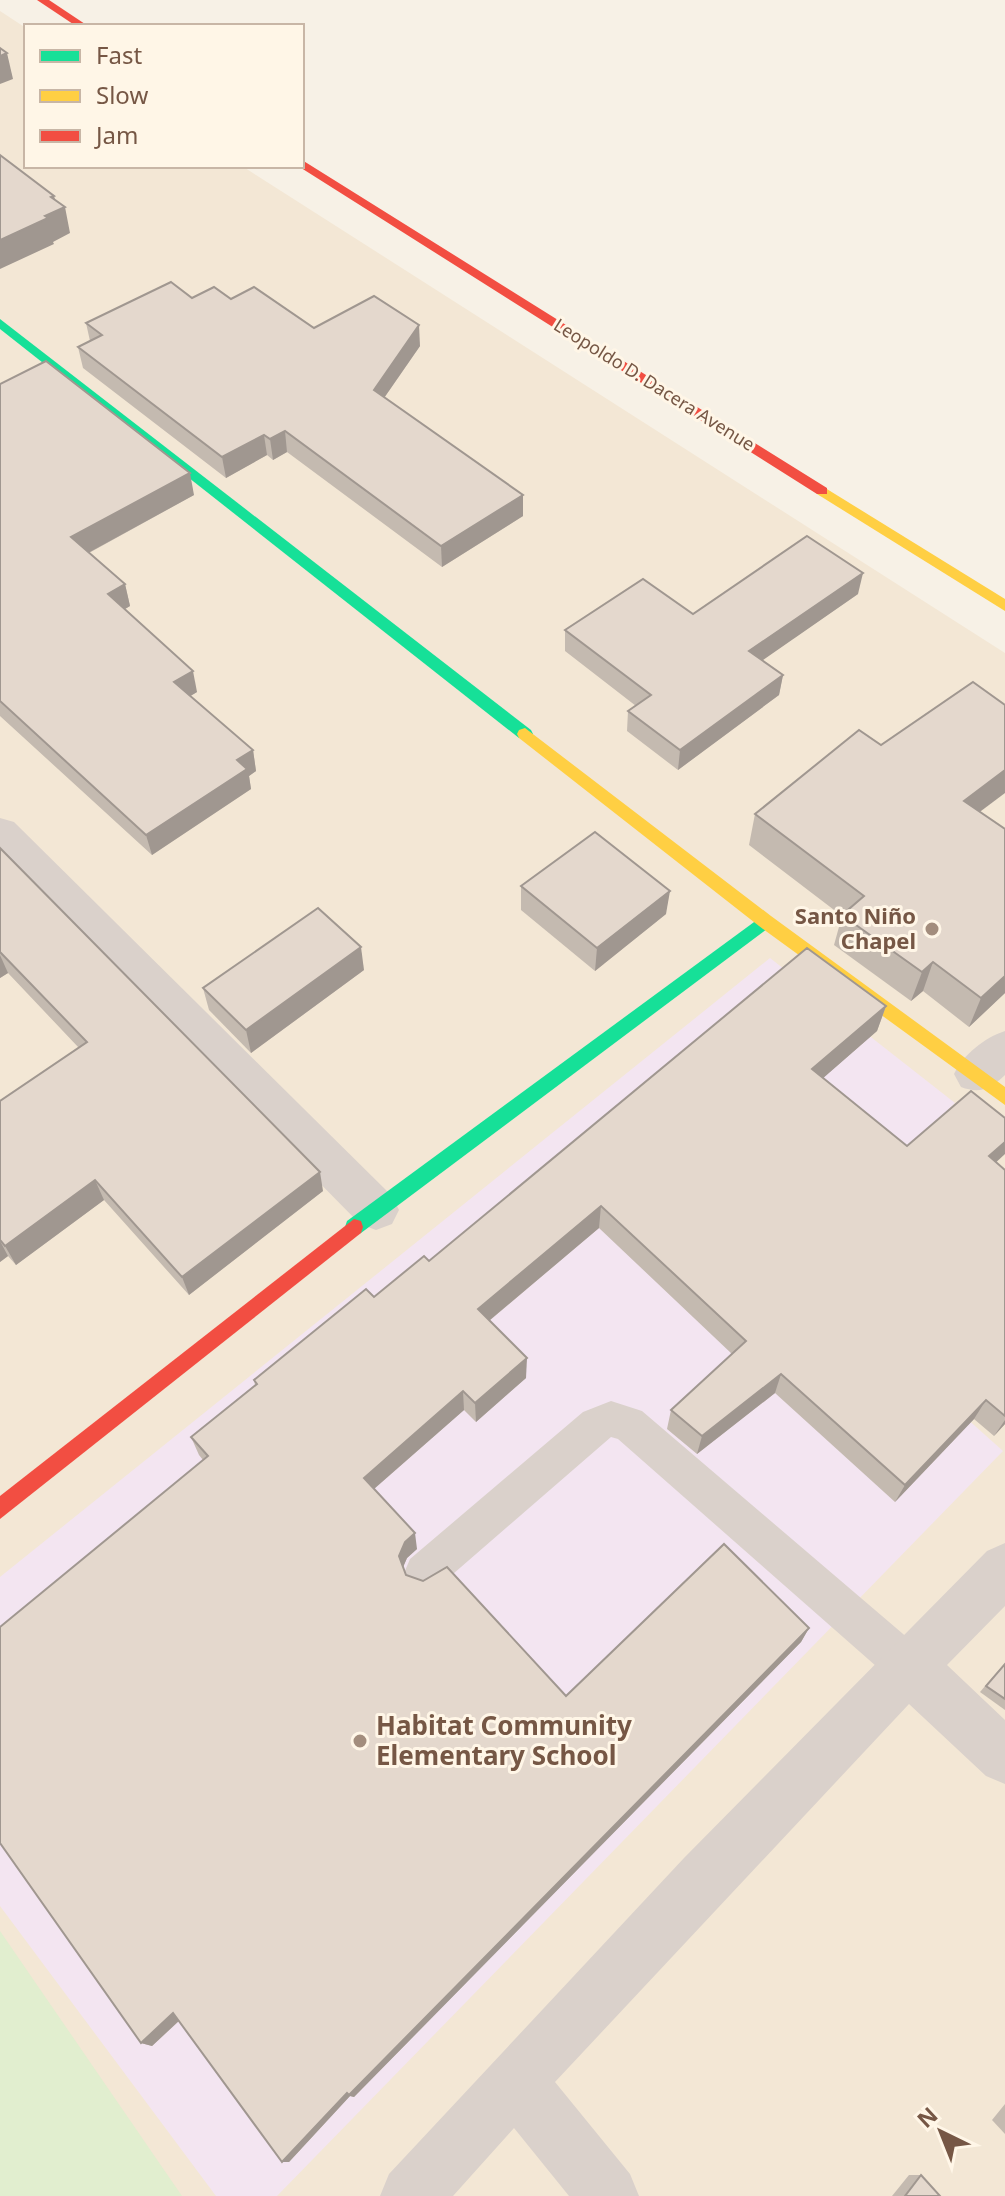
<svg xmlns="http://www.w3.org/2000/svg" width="1005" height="2196" viewBox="0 0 1005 2196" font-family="'Noto Sans',sans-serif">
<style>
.residential{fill:#f3e7d5}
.education{fill:#f3e5f1}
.green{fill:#e1eecf}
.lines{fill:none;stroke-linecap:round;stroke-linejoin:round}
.lane{fill:#dad1cb;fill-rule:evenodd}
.street{fill:#dad1cb;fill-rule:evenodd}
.fast{fill:#16e098;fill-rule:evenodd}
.slow{fill:#ffcf43;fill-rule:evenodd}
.jam{fill:#f24e42;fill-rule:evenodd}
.wall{fill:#c4bab0}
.shaded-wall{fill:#a09790}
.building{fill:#e4d8cd;stroke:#a09790;stroke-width:2}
.poi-dot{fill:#a38d7d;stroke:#fff6e7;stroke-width:3}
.labels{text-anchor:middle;stroke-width:6;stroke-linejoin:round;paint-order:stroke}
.far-street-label{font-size:18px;fill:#765745;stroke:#fff6e7}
.poi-label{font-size:22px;font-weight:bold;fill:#765745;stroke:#fff6e7;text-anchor:end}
.near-poi-label{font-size:26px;font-weight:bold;fill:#765745;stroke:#fff6e7;text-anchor:start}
</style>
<rect width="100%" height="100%" fill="#f7f1e6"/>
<polygon class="residential" points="0,11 26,28 26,166 242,166 1005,653 1005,2196 0,2196"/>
<polygon class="education" points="770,958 955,1103 793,1263 1003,1451 277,2196 216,2196 0,1906 0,1577"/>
<polygon class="green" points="0,1931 182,2196 0,2196"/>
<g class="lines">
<polygon class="lane" points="611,1401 642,1411 923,1651 929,1666 923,1681 908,1687 893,1681 618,1439 611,1437 438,1587 424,1593 410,1587 404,1573 410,1559 583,1412"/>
<g class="street">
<polygon points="0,818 14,822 392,1196 399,1210 392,1224 376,1230 360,1224 0,858"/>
<path d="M1005,1031V1075C990,1089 980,1094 961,1087L954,1074C964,1054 984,1038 1005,1031Z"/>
<polygon points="1005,1543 1005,1606 947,1665 1005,1720 1005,1784 986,1776 909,1704 555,2082 630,2174 639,2196 569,2196 514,2128 453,2196 380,2196 389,2174 684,1858 987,1551"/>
</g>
<g class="fast">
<polygon points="0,319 531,730 533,734 531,738 519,738 0,329"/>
<polygon points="765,914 773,921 771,926 361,1233 354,1235 347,1233 345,1227 347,1221"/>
</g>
<g class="slow">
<polygon points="822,486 1005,599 1005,611 817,494 815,491"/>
<polygon points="525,728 771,916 1005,1087 1005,1105 759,926 519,738 517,734 519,730"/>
</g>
<g class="jam">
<polygon points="37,0 49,0 88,26 76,26"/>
<polygon points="302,160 827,488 827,494 817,494 298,166 302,166"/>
<polygon points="354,1219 361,1221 363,1227 361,1233 0,1519 0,1496"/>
</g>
</g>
<g class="wall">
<polygon points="192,298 231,299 314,328 420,346 384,398 523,495 523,516 442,567 287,452 273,460 267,455 226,478 83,368 78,347 90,341 86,323"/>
<polygon points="0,384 194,495 89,553 125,584 130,606 125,609 197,692 190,696 253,750 256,771 249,776 251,789 152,855 0,716"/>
<polygon points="858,594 762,660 783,675 779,695 678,770 627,731 628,711 636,706 565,651 565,630"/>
<polygon points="980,812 1005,829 1005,993 969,1027 923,991 911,1001 834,945 842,916 749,845 755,814"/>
<polygon points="0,848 323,1191 189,1295 104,1200 16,1265 8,1256 0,1262 0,1101 79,1048 8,973 0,978"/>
<polygon points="521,886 666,914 595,971 521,910"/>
<polygon points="364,970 251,1053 209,1010 203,988"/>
<polygon points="886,1006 877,1031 823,1078 907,1146 996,1162 1005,1170 1005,1424 994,1436 974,1419 895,1502 775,1393 697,1454 667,1429 671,1410 732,1354 599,1228 489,1321 526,1378 476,1422 464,1410 374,1489 417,1549 407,1558 403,1567 406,1575 566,1696 809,1628 801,1642 354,2097 350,2096 289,2162 179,2021 152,2046 141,2043 203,1460 199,1455 191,1437 255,1385 254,1380 374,1297 429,1261"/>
<polygon points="1005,1663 1005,1710 980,1692"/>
<polygon points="1005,2104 1005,2134 992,2120"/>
<polygon points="909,2175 921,2175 940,2196 892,2196"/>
</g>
<g class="shaded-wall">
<polygon points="7,53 13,79 0,84 0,56"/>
<polygon points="54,196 58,210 65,207 70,233 53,242 54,244 0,269 0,240 45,216 51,197"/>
<polygon points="419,325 420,346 375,411 374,390"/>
<polygon points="285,431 287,452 273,460 270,439"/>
<polygon points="264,435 267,455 226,478 222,457"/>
<polygon points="190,473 194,495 77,559 71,537"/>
<polygon points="523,495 523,516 442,567 441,546"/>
<polygon points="863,573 858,594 746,672 749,651"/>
<polygon points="125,584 130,606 113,616 108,594"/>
<polygon points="193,671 197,692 179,703 174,682"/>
<polygon points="783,675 779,695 678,770 680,750"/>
<polygon points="253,750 256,771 249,776 251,789 152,855 146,835 237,760"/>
<polygon points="1005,770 1005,793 953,832 964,801"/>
<polygon points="670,891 666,914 595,971 597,948"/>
<polygon points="361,947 364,970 251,1053 246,1030"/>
<polygon points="0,955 8,973 0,978"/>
<polygon points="933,962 923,991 911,1001 922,972"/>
<polygon points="1005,976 1005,993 969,1027 981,998"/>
<polygon points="886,1006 877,1031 806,1093 812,1069"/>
<polygon points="1005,1142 1005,1154 978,1179 989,1156"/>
<polygon points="320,1172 323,1191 189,1295 182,1277"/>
<polygon points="95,1180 104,1200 16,1265 5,1246"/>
<polygon points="601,1206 599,1228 478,1330 478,1309"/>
<polygon points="0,1241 8,1256 0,1262"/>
<polygon points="527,1358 526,1378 476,1422 475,1403"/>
<polygon points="781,1374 775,1393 697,1454 702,1436"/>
<polygon points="463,1391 464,1410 367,1495 364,1478"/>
<polygon points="986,1400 974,1419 895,1502 905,1485"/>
<polygon points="1005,1420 1005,1424 994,1436"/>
<polygon points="415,1533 417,1549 407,1558 401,1572 399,1556 405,1542"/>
<polygon points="809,1628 801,1642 354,2097 350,2096 289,2162 282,2162 347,2093"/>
<polygon points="173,2013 183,2017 152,2046 141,2043"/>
</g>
<g class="building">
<polygon points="0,48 7,53 0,56"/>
<polygon points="0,155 54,196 51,197 65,207 45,216 48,218 0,240"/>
<polygon points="171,282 192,298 214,287 231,299 254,287 314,328 374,296 419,325 374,390 523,495 441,546 285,431 270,439 264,435 222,457 78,347 102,335 86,323"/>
<polygon points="46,361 190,473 71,537 125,584 108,594 193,671 174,682 253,750 237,760 247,769 146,835 0,701 0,384"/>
<polygon points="807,536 863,573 749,651 783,675 680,750 628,711 651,695 565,630 643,579 693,614"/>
<polygon points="973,682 1005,705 1005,770 964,801 1005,829 1005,976 981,998 933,962 922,972 842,915 864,896 755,814 859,730 881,745"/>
<polygon points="595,832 670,891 597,948 521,886"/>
<polygon points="0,848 320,1172 182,1277 95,1180 5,1246 0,1240 0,1101 87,1042 0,952"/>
<polygon points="318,908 361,947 246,1030 203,988"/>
<polygon points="807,948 886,1006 812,1069 907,1146 971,1091 1005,1118 1005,1142 989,1156 1005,1170 1005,1416 986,1400 905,1485 781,1374 702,1436 671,1410 746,1341 601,1206 478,1309 527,1358 475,1403 463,1391 364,1478 415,1533 405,1542 399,1556 406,1575 423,1581 447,1567 566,1696 724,1544 809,1628 349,2095 347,2093 282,2162 173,2013 141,2043 0,1843 0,1627 208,1456 191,1437 257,1384 254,1380 366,1289 374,1297 424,1256 429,1261"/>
<polygon points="1005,1664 1005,1699 986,1686"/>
<polygon points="921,2175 940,2196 905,2196"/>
</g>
<g class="poi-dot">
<circle cx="932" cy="929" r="8"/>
<circle cx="360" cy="1741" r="8"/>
</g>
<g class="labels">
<g class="far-street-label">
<text transform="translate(654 385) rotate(32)" y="6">Leopoldo D. Dacera Avenue</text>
</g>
<g class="poi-label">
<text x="916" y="924">Santo Niño<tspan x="916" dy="25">Chapel</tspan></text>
</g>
<g class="near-poi-label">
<text x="376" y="1735">Habitat Community<tspan x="376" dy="30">Elementary School</tspan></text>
</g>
</g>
<rect x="24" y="24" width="280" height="144" fill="#fff6e7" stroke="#c8b6a6" stroke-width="2"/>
<rect x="40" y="50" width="40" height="12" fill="#16e098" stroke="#c8b6a6" stroke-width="2"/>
<text x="96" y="64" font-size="24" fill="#765745">Fast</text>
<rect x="40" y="90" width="40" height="12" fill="#ffcf43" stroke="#c8b6a6" stroke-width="2"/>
<text x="96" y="104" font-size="24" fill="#765745">Slow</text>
<rect x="40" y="130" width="40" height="12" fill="#f24e42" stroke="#c8b6a6" stroke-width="2"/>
<text x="96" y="144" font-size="24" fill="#765745">Jam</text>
<g transform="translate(941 2132) rotate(317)" stroke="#fff6e7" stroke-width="6" paint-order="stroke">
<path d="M0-6L14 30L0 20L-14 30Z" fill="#765745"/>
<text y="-12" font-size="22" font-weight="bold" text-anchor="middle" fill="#765745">N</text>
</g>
</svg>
